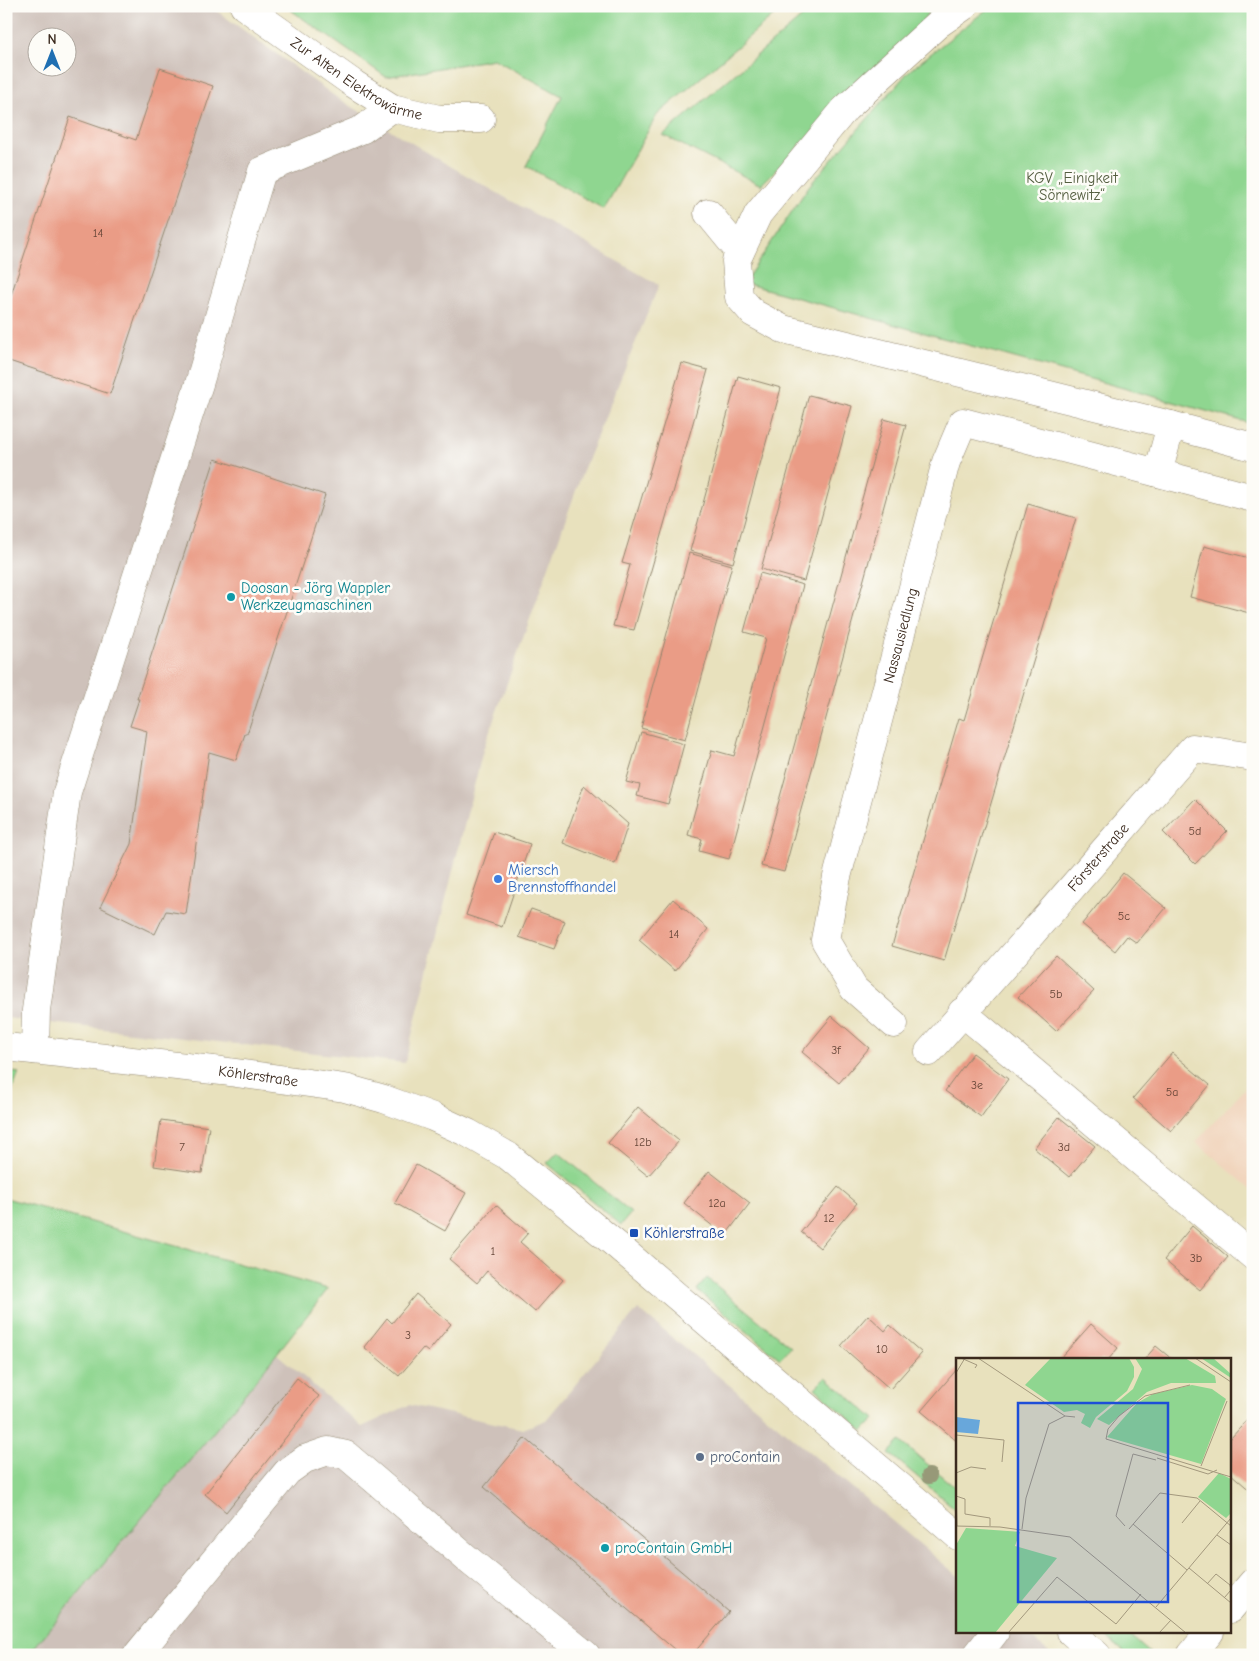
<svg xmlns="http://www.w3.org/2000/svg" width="1259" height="1661" viewBox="0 0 1259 1661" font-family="'Comic Neue',sans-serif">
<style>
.built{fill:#f1d5bd}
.industrial{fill:#cec1ba;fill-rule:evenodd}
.green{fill:#8fd690;stroke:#658057}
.building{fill:#ea9c86}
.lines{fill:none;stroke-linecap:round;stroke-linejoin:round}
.minor-casing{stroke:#92866e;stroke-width:29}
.minor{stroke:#fff;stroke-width:28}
.tree{fill:#979978}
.culture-dot{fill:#0f9aa8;stroke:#fdfcf7;stroke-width:2}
.shop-dot{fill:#3f7fe0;stroke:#fdfcf7;stroke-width:2}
.transit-dot{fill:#1a4fb4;stroke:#fdfcf7;stroke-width:2}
.service-dot{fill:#5c6f8a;stroke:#fdfcf7;stroke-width:2}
.labels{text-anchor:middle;stroke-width:5;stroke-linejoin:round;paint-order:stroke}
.number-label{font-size:12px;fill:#674638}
.street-label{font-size:15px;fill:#3b2a1e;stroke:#fdfcf7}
.park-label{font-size:15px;fill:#545e40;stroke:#fdfcf7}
.culture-label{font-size:15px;fill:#0d838f;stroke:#fdfcf7;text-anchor:start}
.shop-label{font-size:15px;fill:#366cbe;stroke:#fdfcf7;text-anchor:start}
.transit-label{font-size:15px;fill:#164399;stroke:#fdfcf7;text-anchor:start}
.service-label{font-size:15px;fill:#4e5e75;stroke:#fdfcf7;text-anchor:start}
.inset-road{fill:none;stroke:#a3987d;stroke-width:1}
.view{fill:#1d4ed8;fill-opacity:0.15;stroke:#1d4ed8;stroke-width:2.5}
.inset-edge{fill:none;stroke:#3b2a1e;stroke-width:2.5}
</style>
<rect width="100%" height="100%" fill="#fdfcf7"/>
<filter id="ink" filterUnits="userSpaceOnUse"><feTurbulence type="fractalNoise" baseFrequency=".02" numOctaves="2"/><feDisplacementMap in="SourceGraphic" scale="10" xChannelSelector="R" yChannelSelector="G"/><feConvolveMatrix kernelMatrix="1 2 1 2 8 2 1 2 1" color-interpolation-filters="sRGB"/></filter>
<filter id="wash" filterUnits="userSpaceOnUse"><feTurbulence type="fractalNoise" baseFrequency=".0096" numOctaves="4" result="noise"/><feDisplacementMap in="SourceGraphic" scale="20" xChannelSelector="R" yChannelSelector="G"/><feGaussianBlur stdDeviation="1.12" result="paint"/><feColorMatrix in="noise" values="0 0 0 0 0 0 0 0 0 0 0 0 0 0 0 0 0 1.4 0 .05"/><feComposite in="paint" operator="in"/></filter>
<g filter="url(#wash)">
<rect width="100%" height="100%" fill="#e8e1bd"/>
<polygon class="built" points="1253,1079 1253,1191 1196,1142"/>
<g class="industrial">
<path d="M6,6H210L336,97L443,162L659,285L584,468L483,750L405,1063L6,1018ZM38,38H68V68H38Z"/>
<polygon points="638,1309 958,1576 958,1632 1025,1632 1052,1655 28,1655 236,1405 277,1354 362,1427 409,1405 523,1429 546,1420"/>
</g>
<g class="green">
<polygon points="285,6 785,6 657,115 604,209 526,166 562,96 494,59 386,77"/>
<polygon points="815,6 938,6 761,185 663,135"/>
<polygon points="991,6 1253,6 1253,424 744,283 809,186 909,71"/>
<polygon points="6,1071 19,1073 6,1107"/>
<polygon points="558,1152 631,1213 621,1225 547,1163"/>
<polygon points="6,1198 328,1289 236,1405 28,1655 6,1655"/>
<polygon points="707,1278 791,1347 780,1359 697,1290"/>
<polygon points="826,1377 875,1419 863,1431 815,1388"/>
<polygon points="900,1441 958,1490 958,1511 889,1453"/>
<polygon points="1100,1632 1126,1632 1152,1655 1128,1655"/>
</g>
<g id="blocks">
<g class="building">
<polygon points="160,68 213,86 110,394 6,360 6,310 70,117 136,140"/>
<polygon points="682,363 708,370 634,630 613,626 630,565 622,563"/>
<polygon points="738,376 781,388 733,563 690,551"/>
<polygon points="809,395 852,406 804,581 761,569"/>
<polygon points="884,419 906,425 784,872 761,866"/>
<polygon points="215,459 325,495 247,734 245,734 236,760 209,752 186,914 166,911 155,934 100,907 131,844 147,731 130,726 139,699 137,699"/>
<polygon points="1028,504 1076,518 944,961 892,946 959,718 964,720"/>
<polygon points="1204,546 1253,559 1253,614 1190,597"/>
<polygon points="689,553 732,565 685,740 641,728"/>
<polygon points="760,573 803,585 729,859 699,851 702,839 688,835 712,750 734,756 766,638 744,632"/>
<polygon points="641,732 684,744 668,804 637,796 640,785 626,782"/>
<polygon points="584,785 628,824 615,864 563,843"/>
<polygon points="1195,799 1227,831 1195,864 1163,832"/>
<polygon points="494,832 530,844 502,927 466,915"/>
<polygon points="1123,873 1166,908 1137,943 1127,936 1115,951 1082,924"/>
<polygon points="673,899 708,929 675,971 639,940"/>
<polygon points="531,909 565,921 554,949 519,937"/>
<polygon points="1056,956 1094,991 1056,1031 1018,997"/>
<polygon points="832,1016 869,1048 839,1083 802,1052"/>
<polygon points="973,1053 1008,1079 981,1117 945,1091"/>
<polygon points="1172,1053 1210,1085 1171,1131 1133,1098"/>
<polygon points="638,1107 679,1141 648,1176 608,1143"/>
<polygon points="1059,1117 1095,1146 1069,1177 1034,1148"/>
<polygon points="161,1120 209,1127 202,1173 154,1166"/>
<polygon points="416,1165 466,1193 445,1231 395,1203"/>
<polygon points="709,1171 750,1203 725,1236 684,1203"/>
<polygon points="838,1187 857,1203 820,1248 801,1232"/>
<polygon points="496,1205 528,1233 520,1242 563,1280 535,1312 487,1271 477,1283 449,1259"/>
<polygon points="1192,1226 1228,1257 1200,1290 1164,1260"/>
<polygon points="416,1294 451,1324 428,1352 423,1348 399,1376 364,1347 387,1318 392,1323"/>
<polygon points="868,1315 885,1331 890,1325 922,1353 890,1389 841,1346"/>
<polygon points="1091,1324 1118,1348 1108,1360 1059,1360"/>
<polygon points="1156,1346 1173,1360 1144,1360"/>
<polygon points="958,1368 958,1442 921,1411"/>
<polygon points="297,1378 319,1396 226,1512 205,1494"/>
<polygon points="1251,1416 1253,1418 1253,1493 1230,1473 1230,1439"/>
<polygon points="525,1438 729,1612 692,1655 681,1655 484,1487"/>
</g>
</g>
</g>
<g filter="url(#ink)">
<use href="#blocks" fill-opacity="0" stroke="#92866e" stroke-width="1"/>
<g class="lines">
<defs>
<g id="minor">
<path id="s1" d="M244,6L354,84L392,108L439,119H481"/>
<polyline points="964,6 938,24 845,109 758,214 736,261 739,297 753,313 783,329 1171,425 1253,447"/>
<polyline points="708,213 740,252"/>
<polyline points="1171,425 1158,473 1253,498"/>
<polyline points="962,1012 1253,1256"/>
<path id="s2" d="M894,1024L854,989L825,940L837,877L946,462L963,422L1158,473"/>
<path id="s3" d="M6,1047L222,1071L345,1088L384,1099L433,1117L468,1133L508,1156L619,1247L958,1536"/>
<polyline points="35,1050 36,1010 67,792 199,384 262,171 363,129 392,108"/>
<path id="s4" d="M929,1052L1193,748L1253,757"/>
<polyline points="1230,1609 1253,1582"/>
<polyline points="1071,1632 1097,1655"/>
<polyline points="137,1655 287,1472 305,1459 328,1451 346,1455 471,1562 586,1655"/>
<polyline points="977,1655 995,1632"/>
<polyline points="1191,1655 1210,1632"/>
</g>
</defs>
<use href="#minor" class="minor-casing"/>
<use href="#minor" class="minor"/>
</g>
<circle class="tree" cx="929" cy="1476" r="8"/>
</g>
<g class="culture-dot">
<circle cx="231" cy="597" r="5"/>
<circle cx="605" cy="1548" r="5"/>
</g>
<circle class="shop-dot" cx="498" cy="879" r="5"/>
<rect class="transit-dot" x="629" y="1228" width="10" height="10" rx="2.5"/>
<circle class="service-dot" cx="700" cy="1457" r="5"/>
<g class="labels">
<g class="number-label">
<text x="98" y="237">14</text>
<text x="1195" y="835">5d</text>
<text x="1124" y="920">5c</text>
<text x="674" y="938">14</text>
<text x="1056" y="998">5b</text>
<text x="836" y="1054">3f</text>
<text x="977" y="1089">3e</text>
<text x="1172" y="1096">5a</text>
<text x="643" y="1146">12b</text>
<text x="182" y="1151">7</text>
<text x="1064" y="1151">3d</text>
<text x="717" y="1207">12a</text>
<text x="829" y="1222">12</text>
<text x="493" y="1255">1</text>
<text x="1196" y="1262">3b</text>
<text x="408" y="1339">3</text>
<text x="882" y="1353">10</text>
</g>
<g class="street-label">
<text dy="5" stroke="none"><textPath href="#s1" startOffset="135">Zur Alten Elektrowärme</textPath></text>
<text dy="5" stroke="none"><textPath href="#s2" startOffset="424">Nassausiedlung</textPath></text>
<text dy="5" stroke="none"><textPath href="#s4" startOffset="258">Försterstraße</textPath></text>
<text dy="5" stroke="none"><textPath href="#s3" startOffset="254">Köhlerstraße</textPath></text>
</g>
<g class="park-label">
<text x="1072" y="183">KGV „Einigkeit<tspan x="1072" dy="17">Sörnewitz“</tspan></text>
</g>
<g class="culture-label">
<text x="241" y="593">Doosan - Jörg Wappler<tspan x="241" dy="17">Werkzeugmaschinen</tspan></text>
<text x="615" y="1553">proContain GmbH</text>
</g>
<g class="shop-label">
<text x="508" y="875">Miersch<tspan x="508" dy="17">Brennstoffhandel</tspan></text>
</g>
<g class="transit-label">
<text x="644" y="1238">Köhlerstraße</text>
</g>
<g class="service-label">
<text x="710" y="1462">proContain</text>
</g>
</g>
<g transform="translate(956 1358)">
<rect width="275" height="275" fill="#e8e1bd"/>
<path d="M95,0H173L178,9V19L171,33L140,59L134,70L125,65L129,56L121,52L108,54L69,27ZM179,0H229L259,18L260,25H215L191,34L153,67L141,61L177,31L186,11ZM245,0H257L275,16V20ZM236,27L256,31L270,41L245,106L151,79L181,45L197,36ZM263,115L275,121V155L270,160L242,139ZM10,170L64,174L59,188L101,200L39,275H0V187Z" fill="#8fd690"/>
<path d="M0,59L24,62L22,76L0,74Z" fill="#68a7db"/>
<path class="inset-road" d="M5,0L21,7L19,10M22,0L109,58L119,59M239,0L275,24M0,15L9,0M234,27L189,38L163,58L152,71L150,81L275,119M0,77L48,82L46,104M201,100L252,116L261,112M245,108L271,43M0,115L15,109L30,111M0,131L1,168M0,138L9,141V156L34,160V168M226,165L244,143M177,166L231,212M0,168L44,169L114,179L230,275M169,168L160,158L177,96L200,102M66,171L70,140L93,66L109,58M173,171L204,135L241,140L275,168M261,177L275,187M233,210L275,245M251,226L260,216L274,227L275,232L268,240M200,249L275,160M52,275L101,219L160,266L185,236M203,275L215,262"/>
<path class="view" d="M62,45H212V244H62Z"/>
<rect width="275" height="275" class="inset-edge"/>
</g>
<rect width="1259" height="1661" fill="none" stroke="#fdfcf7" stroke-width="25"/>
<g transform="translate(52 52)"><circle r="24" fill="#fdfcf7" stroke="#afa8a0"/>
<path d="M0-4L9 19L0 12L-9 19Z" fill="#1f6fb2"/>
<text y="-8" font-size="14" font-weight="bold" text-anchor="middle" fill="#3b2a1e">N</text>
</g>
</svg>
